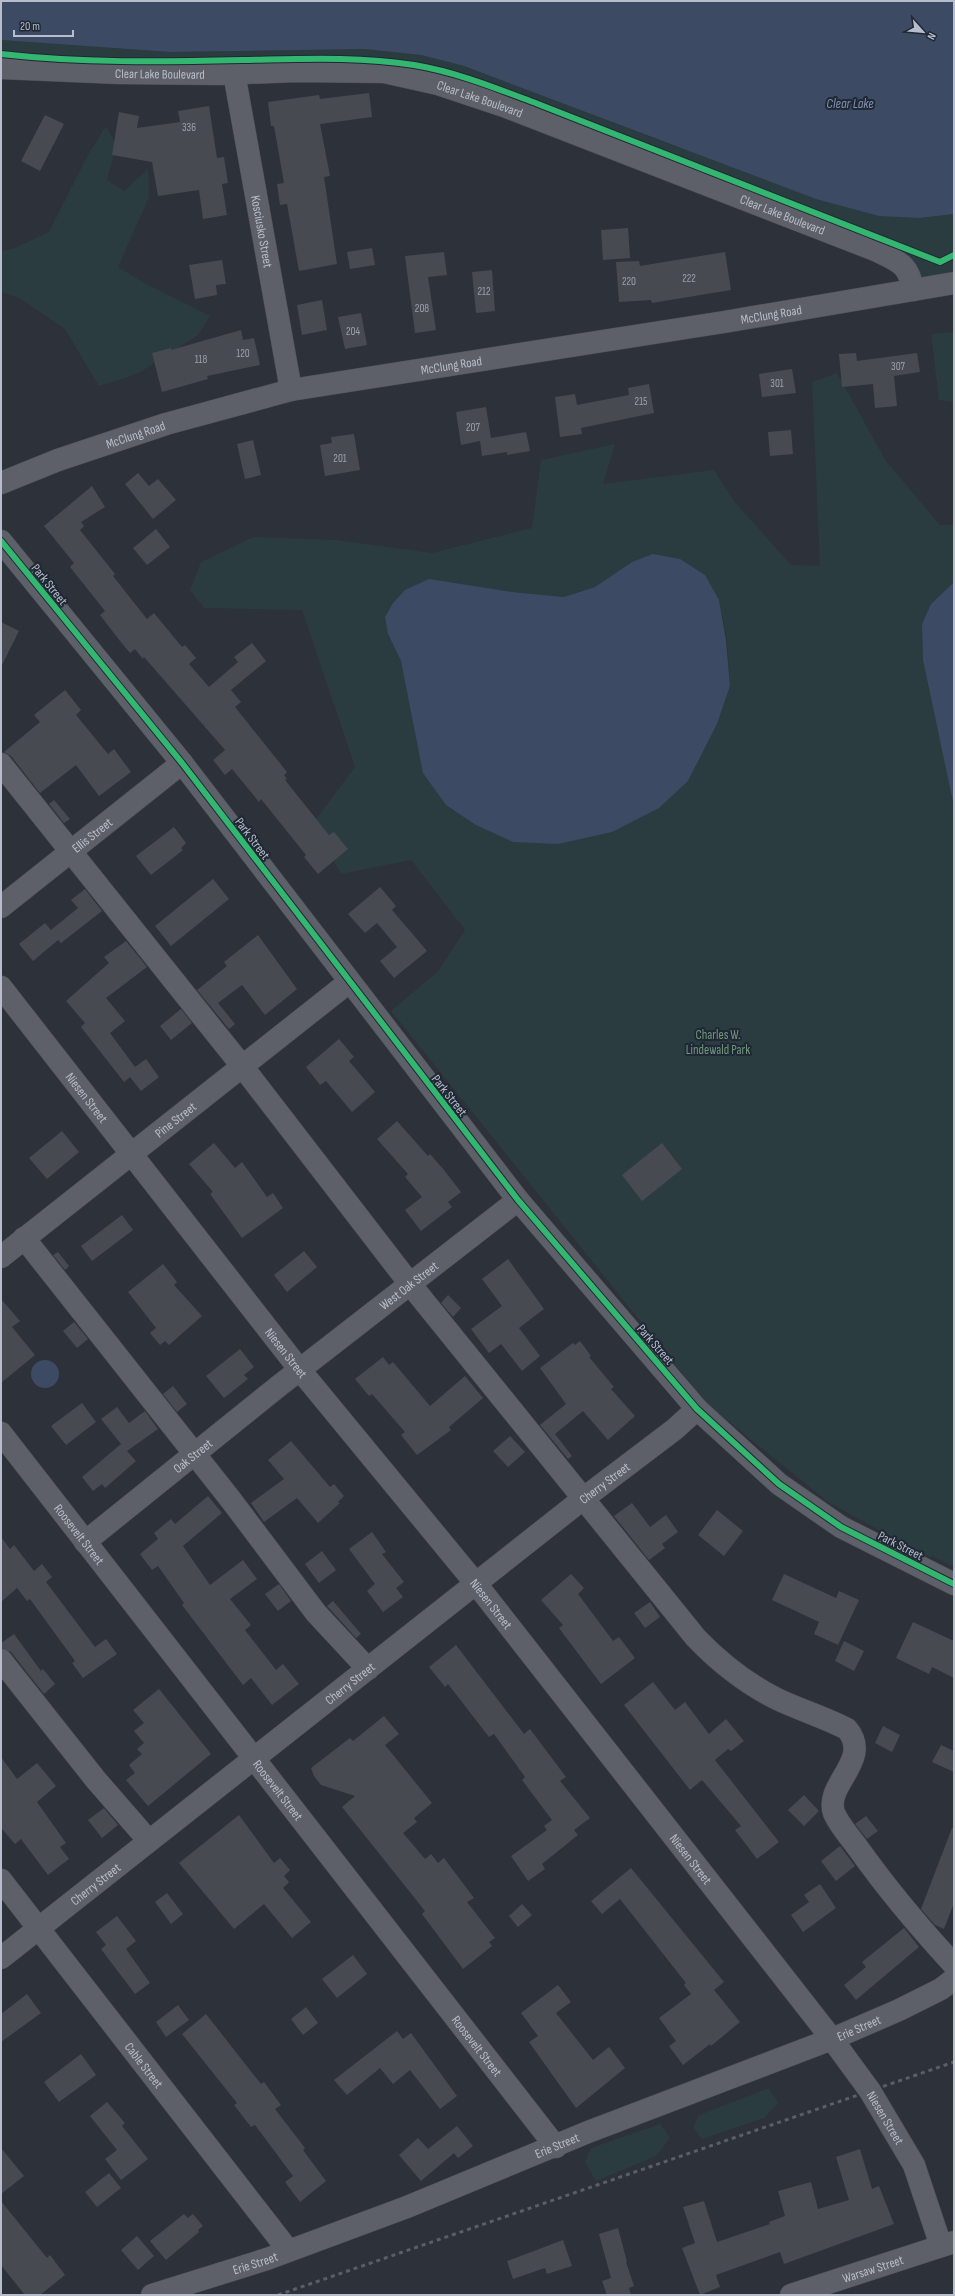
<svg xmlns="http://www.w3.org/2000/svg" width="955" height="2296" viewBox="0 0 955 2296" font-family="'Sofia Sans Condensed',sans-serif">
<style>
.green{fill:#2a3c40;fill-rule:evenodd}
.water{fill:#3c4a63}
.building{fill:#474a51}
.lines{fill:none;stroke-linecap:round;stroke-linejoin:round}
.minor-casing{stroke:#494c52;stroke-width:23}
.minor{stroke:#5d6068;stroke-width:22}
.rail{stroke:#5b5f65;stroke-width:3;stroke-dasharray:4 4;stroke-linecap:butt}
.cycleway-casing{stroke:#202735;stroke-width:8}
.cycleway{stroke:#33b770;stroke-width:6}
.labels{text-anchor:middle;stroke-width:4;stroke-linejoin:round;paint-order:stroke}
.number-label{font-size:11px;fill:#9ba0ac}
.street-label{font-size:13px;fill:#b7bdca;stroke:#202735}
.park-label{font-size:13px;fill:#70997c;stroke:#202735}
.water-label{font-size:14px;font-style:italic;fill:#8092b0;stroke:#202735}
</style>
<rect width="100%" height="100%" fill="#2d3139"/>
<g class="green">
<polygon points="1,40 170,52 364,49 421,55 464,66 669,144 920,218 954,214 954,273 921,279 492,96 281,66 1,60"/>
<polygon points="106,126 116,145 107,180 124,191 148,169 149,197 118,267 146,284 210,316 198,335 142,371 128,377 99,386 65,329 21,299 1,292 1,251 15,248 49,232 88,155"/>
<polygon points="954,332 954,402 939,400 931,334"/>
<path d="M837,373L886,461L940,525H954V582L931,604L922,624L923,660L954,807V1567L932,1556L930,1558L828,1502L707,1404L391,1011L438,971L465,930L411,860L341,874L313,823L355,767L302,610L204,608L190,590L201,562L254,537L336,540L432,553L532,528L541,460L615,444L603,484L714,470L734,501L791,565L820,566L812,382ZM632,562L719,600L727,640L730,686L717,724L688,781L410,702L401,661L388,634L512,592L564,597L595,587Z"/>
<polygon points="769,2088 778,2103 764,2118 702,2139 693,2127 699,2115"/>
<polygon points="660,2124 670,2138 656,2156 596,2181 585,2162 591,2148"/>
</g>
<g class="water">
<polygon points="1,1 954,1 954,214 920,218 879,216 816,199 464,66 421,55 364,49 170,52 1,40"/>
<polygon points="653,554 680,559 705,575 719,600 726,640 730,686 717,724 688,781 659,808 612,832 558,844 513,842 476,825 446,805 423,773 401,661 388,634 385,617 393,603 405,590 429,579 512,592 564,597 595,587 632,562"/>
<polygon points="954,582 954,807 923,660 922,624 931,604"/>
<circle cx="45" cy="1374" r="14"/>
</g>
<g class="building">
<polygon points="369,93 372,117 320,124 330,176 324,177 337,264 299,271 287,204 280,205 277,184 284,183 274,126 271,126 268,102 319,95 320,99"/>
<polygon points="209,106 217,158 224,157 228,183 222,184 227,215 203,219 199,190 158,196 152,162 112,155 119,112 139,116 137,128 180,122 178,111"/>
<polygon points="45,115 64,124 40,171 21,161"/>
<polygon points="628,228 630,258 603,260 601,230"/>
<polygon points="372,248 375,265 350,269 347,252"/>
<polygon points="444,252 447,275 428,277 436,330 415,333 405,256"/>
<polygon points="725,252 731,290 652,303 651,300 619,302 616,262 639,261 640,266"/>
<polygon points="222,260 226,284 216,285 217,295 195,299 189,265"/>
<polygon points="492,270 495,311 476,313 472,272"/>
<polygon points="322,300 327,330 302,335 297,305"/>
<polygon points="361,313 367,345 345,349 338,317"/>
<polygon points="241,330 243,340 254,338 260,365 207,376 208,379 162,392 152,353 171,348 171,350"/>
<polygon points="856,353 857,361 917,353 920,372 894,376 897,406 875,408 873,384 842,387 839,354"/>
<polygon points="792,369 796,393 762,397 759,374"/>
<polygon points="649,384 654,413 581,428 582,434 560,437 555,397 575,394 577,405 629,395 628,388"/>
<polygon points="486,407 491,438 526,432 530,451 507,455 507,452 482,456 480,441 461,445 456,412"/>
<polygon points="791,430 793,454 770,456 768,432"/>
<polygon points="354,434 360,470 325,476 320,445 332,443 331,437"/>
<polygon points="253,440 261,475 245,479 237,444"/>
<polygon points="138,473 149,486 158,479 176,500 153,519 125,484"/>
<polygon points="92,486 105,507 81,522 84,526 80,530 115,574 113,576 147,619 154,613 182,647 185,645 196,658 189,664 209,687 238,662 234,657 252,643 266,661 231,690 241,702 235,707 287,772 284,775 287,779 285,780 329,835 334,832 348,849 318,874 304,857 306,855 261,799 259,802 232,769 225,775 213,760 225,750 144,657 143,659 135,649 130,653 120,641 100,615 105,611 70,567 74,563 44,526"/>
<polygon points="156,529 170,547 147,565 133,548"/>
<polygon points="1,622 19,631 1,667"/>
<polygon points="65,690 81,710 76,715 108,754 114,749 131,772 99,796 76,765 40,793 11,756 4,752 40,722 34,715"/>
<polygon points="54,800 70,819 64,823 49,804"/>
<polygon points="174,827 186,843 181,848 183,850 151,875 136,856"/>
<polygon points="213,879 229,899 171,946 155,926"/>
<polygon points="380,887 396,906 392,910 427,951 394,978 380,961 397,947 377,923 365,933 348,914"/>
<polygon points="85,889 102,911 61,943 58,940 33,961 19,944 45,923 51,930 78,908 71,900"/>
<polygon points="258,935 297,989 265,1015 242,985 218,1003 235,1024 229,1029 197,990 227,966 224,962"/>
<polygon points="126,941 147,967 106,998 125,1021 110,1033 135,1067 146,1059 159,1077 141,1091 130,1077 124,1082 81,1027 85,1023 66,1001 109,963 104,957"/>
<polygon points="181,1009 192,1023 171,1040 160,1026"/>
<polygon points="339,1039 354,1057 349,1061 375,1092 352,1112 326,1081 320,1085 306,1067"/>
<polygon points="397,1121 428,1156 430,1154 444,1170 461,1192 448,1202 452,1207 421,1231 405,1210 422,1197 405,1177 408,1174 377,1139"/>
<polygon points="62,1131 79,1152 47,1179 29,1158"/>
<polygon points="214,1143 235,1168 242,1162 267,1197 273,1193 283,1208 242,1238 210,1194 213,1192 189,1164"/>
<polygon points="662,1143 682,1169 642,1201 622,1175"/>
<polygon points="122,1215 133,1230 92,1261 81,1246"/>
<polygon points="304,1251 317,1267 287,1292 274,1275"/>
<polygon points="58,1252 69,1266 65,1270 53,1255"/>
<polygon points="508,1259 544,1309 519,1328 540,1356 522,1371 501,1344 489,1353 471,1329 502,1306 482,1279"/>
<polygon points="163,1264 177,1282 174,1285 202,1316 169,1345 165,1341 160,1345 150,1333 156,1328 128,1292"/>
<polygon points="448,1295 461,1308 453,1317 441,1303"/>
<polygon points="1,1299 20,1321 12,1327 35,1355 1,1383"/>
<polygon points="74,1322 88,1339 77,1348 63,1331"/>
<polygon points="580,1341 591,1356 589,1357 614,1387 611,1389 635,1416 608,1440 583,1411 555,1434 572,1456 568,1459 540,1425 566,1404 540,1368 573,1343 575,1345"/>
<polygon points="240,1349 254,1367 244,1375 248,1379 224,1398 206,1376"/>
<polygon points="383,1357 389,1365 393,1362 430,1406 465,1376 483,1398 449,1427 451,1430 417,1455 401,1435 405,1432 372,1394 369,1396 355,1379"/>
<polygon points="173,1386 187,1404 177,1412 163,1394"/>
<polygon points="82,1403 96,1422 66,1445 51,1426"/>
<polygon points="117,1407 129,1423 145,1411 158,1429 127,1451 136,1461 105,1488 102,1484 93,1491 82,1477 121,1444 101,1419"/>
<polygon points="510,1436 525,1452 508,1467 493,1451"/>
<polygon points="291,1441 330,1487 334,1484 344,1496 338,1502 340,1503 318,1523 297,1498 264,1522 251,1503 284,1479 268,1460"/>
<polygon points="208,1496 222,1513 183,1546 210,1585 243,1560 257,1579 230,1599 251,1625 245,1630 276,1670 283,1664 299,1684 272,1705 251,1678 243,1685 182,1605 184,1603 158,1566 152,1570 140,1554 158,1539 154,1533 171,1519 175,1524"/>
<polygon points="632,1503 650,1527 666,1515 678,1532 662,1544 665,1548 649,1560 614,1516"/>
<polygon points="717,1510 743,1531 724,1556 698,1535"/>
<polygon points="372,1532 386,1552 382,1554 404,1582 396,1588 403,1597 383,1612 367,1591 375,1584 349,1549"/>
<polygon points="1,1537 10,1549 14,1545 34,1571 42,1564 52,1577 46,1582 95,1647 106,1639 117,1654 83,1678 72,1663 75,1661 30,1599 27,1601 17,1588 1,1602"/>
<polygon points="322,1551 336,1570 319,1583 305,1564"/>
<polygon points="571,1574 584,1588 578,1594 613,1641 619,1637 635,1658 601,1684 559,1628 563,1625 541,1600"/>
<polygon points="784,1574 836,1598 839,1591 859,1600 838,1645 814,1634 819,1622 772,1600"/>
<polygon points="279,1584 291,1601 278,1611 265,1594"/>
<polygon points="333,1601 361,1634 356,1638 327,1606"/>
<polygon points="650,1602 660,1617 645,1628 634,1613"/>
<polygon points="913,1622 954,1641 954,1678 932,1667 929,1674 896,1658"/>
<polygon points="14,1634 41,1671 43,1669 55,1684 44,1694 11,1652 1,1648 1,1643"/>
<polygon points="844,1641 864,1651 854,1671 835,1661"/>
<polygon points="456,1645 524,1734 530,1729 566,1777 560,1781 590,1818 574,1830 578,1835 542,1864 545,1869 528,1881 511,1856 547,1830 544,1826 552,1820 522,1780 525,1777 494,1734 489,1737 448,1684 445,1687 429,1667"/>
<polygon points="653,1682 675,1710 685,1702 709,1734 726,1719 744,1741 731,1751 728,1749 715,1760 779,1842 757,1859 735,1830 741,1826 702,1780 690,1790 624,1705"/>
<polygon points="159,1689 211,1754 148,1806 126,1780 135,1773 129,1765 142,1754 137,1749 144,1743 134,1731 144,1723 133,1710"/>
<polygon points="384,1716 399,1734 385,1745 432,1803 414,1818 417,1822 403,1833 425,1859 431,1854 438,1863 444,1858 474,1898 467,1902 495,1938 489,1942 492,1946 463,1969 422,1914 425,1911 342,1807 355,1796 321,1785 314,1776 311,1768 350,1738 353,1741"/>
<polygon points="883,1726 900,1735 892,1752 875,1743"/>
<polygon points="941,1745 954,1751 954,1772 932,1762"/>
<polygon points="1,1757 17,1779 37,1763 56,1786 37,1802 66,1843 60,1847 69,1859 48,1875 21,1839 15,1844 1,1828"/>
<polygon points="804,1795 819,1811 804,1826 788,1810"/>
<polygon points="104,1808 118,1825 102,1838 88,1820"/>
<polygon points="239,1815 274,1863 280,1858 290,1870 284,1876 289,1882 283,1888 311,1922 292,1938 264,1904 234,1929 179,1863"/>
<polygon points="866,1816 878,1831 867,1839 855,1824"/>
<polygon points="952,1828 954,1828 954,1903 944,1929 935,1925 921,1909"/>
<polygon points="840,1846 855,1866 836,1881 821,1861"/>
<polygon points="631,1868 724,1982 714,1990 740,2022 711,2046 710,2044 683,2065 669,2046 676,2041 659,2018 691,1994 684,1985 686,1983 620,1899 602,1914 591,1901"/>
<polygon points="820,1884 836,1908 803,1932 791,1915 809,1902 804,1895"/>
<polygon points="167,1893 183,1914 171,1924 155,1902"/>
<polygon points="522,1904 532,1915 518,1927 509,1916"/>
<polygon points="117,1916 136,1941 126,1949 150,1983 135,1994 101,1949 106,1945 96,1932"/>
<polygon points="904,1928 919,1947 856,2000 844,1985 866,1967 862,1962"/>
<polygon points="353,1955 367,1974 337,1998 322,1979"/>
<polygon points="558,1985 571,2002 556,2013 593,2060 609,2047 625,2068 576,2108 529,2042 538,2036 521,2013"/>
<polygon points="27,1994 41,2013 1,2042 1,2014"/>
<polygon points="178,2005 189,2020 166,2037 156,2022"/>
<polygon points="306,2007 318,2023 303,2035 291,2019"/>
<polygon points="206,2014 261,2084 264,2082 281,2105 275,2109 305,2148 303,2150 326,2181 300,2202 285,2182 293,2176 255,2125 251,2127 234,2105 237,2103 182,2034"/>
<polygon points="397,2031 403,2039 411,2033 457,2096 440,2109 410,2070 393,2084 380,2068 347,2095 334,2080"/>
<polygon points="81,2054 96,2075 59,2102 44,2082"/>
<polygon points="107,2102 125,2123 122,2126 148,2159 121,2180 105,2159 117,2150 90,2116"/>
<polygon points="457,2126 473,2146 458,2158 454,2153 421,2181 399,2155 418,2138 428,2149"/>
<polygon points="1,2148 24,2176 1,2194"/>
<polygon points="860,2149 872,2189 879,2186 894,2224 784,2264 780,2252 716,2275 720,2287 700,2295 682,2248 695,2243 683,2207 704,2201 717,2242 770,2224 769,2222 785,2216 778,2191 811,2182 818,2209 849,2200 836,2157"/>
<polygon points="109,2173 121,2188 97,2207 85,2192"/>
<polygon points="1,2201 47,2258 50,2255 65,2275 40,2295 25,2295 1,2265"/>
<polygon points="184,2214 188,2218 193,2214 203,2226 198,2230 199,2232 166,2260 150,2241"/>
<polygon points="618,2228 627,2262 626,2262 634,2286 629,2288 631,2295 607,2295 602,2281 611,2278 599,2234"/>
<polygon points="137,2236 154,2256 138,2270 121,2250"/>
<polygon points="563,2240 572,2266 547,2274 545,2268 513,2279 507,2261"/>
</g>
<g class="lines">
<defs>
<g id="minor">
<path id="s1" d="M1,68L119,73L220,74L297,71L384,72L438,84L504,106L875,250C897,261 909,263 913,290"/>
<path id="s2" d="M234,73L291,390"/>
<path id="s3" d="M1,483L58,460L166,424L291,390L724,322L954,283"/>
<polyline points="1,541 182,763 518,1200 697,1409 779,1484 841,1527 954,1584"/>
<path d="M1,764L242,1066L410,1284L696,1638C720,1663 745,1683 777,1699C800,1710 824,1717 847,1729C873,1760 824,1784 834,1813C839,1825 850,1837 858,1848C887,1889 920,1928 954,1965"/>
<path id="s4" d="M1,907L182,763"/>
<path id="s5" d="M1,987L300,1370L477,1585L832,2039L870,2091L914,2165L941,2246"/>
<polyline points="24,1238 231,1500 316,1613 368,1669"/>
<path id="s6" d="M1,1257L349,982"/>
<path id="s7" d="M1,1433L556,2147"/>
<path id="s8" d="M85,1542L280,1385L518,1200"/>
<polyline points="1,1660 96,1780 149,1841"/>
<path id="s9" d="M1,1880L288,2250"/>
<path id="s10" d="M1,1958L584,1498L675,1429L697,1409"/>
<path id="s11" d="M152,2295L267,2259L407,2207L588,2132L832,2039L899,2010L941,1989L954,1979"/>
<path id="s12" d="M791,2295L954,2242"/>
</g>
</defs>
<use href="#minor" class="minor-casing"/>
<use href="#minor" class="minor"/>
<polyline class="rail" points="278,2295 954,2062"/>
<defs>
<g id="cycleway">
<path d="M1,54C81,63 162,62 242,60C300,59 357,56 414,65C457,72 498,89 538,104L940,262L954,255"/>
<polyline points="1,541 182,763 518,1200 697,1409 779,1484 841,1527 954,1584"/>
</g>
</defs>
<use href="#cycleway" class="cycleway-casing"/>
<use href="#cycleway" class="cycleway"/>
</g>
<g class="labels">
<g class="number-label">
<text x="189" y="131">336</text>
<text x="689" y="282">222</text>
<text x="629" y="285">220</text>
<text x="484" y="295">212</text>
<text x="422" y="312">208</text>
<text x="353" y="335">204</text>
<text x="243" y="357">120</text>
<text x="201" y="363">118</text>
<text x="898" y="370">307</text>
<text x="777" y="387">301</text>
<text x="641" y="405">215</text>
<text x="473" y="431">207</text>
<text x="340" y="462">201</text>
</g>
<g class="street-label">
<text dy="5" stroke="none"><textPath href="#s1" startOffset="159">Clear Lake Boulevard</textPath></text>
<text dy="5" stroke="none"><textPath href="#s1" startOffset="483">Clear Lake Boulevard</textPath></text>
<text dy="5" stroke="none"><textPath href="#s1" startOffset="807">Clear Lake Boulevard</textPath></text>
<text dy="5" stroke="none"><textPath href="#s2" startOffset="161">Kosciusko Street</textPath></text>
<text dy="5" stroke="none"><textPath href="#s3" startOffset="791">McClung Road</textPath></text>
<text dy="5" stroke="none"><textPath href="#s3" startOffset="467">McClung Road</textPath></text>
<text dy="5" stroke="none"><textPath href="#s3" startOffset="143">McClung Road</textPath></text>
<text transform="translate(50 584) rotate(51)" y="5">Park Street</text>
<text dy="5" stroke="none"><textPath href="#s4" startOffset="116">Ellis Street</textPath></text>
<text transform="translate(253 838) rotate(53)" y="5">Park Street</text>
<text transform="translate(450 1095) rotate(52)" y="5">Park Street</text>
<text dy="5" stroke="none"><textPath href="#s5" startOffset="140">Niesen Street</textPath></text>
<text dy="5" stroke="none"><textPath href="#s6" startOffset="222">Pine Street</textPath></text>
<text dy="5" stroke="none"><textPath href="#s8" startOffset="413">West Oak Street</textPath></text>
<text transform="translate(656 1344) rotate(49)" y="5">Park Street</text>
<text dy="5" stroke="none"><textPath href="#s5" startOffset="464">Niesen Street</textPath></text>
<text dy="5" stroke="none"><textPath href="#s8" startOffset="138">Oak Street</textPath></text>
<text dy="5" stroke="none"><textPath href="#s10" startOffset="768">Cherry Street</textPath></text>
<text dy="5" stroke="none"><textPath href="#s7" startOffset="128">Roosevelt Street</textPath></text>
<text transform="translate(901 1545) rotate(27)" y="5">Park Street</text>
<text dy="5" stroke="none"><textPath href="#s5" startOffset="788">Niesen Street</textPath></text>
<text dy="5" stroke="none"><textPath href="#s10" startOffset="444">Cherry Street</textPath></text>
<text dy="5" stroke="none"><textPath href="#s7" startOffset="452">Roosevelt Street</textPath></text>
<text dy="5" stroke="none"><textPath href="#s5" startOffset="1112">Niesen Street</textPath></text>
<text dy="5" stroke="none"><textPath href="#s10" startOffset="120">Cherry Street</textPath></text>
<text dy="5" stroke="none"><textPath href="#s11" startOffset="756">Erie Street</textPath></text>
<text dy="5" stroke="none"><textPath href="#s7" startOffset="776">Roosevelt Street</textPath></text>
<text dy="5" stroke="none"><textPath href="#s9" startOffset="234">Cable Street</textPath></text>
<text dy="5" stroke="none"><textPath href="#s5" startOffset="1436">Niesen Street</textPath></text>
<text dy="5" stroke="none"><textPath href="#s11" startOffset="432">Erie Street</textPath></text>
<text dy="5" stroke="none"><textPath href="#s11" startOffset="108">Erie Street</textPath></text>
<text dy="5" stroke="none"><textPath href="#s12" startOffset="86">Warsaw Street</textPath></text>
</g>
<g class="park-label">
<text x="718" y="1039">Charles W.<tspan x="718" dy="15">Lindewald Park</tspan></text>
</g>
<g class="water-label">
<text x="850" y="108">Clear Lake</text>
</g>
</g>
<rect width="955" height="2296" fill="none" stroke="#b7bdca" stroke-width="4"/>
<g transform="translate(923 32) rotate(117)" stroke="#202735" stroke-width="3" paint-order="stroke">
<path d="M0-3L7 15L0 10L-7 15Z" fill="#b7bdca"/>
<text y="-6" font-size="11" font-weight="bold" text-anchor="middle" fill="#b7bdca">N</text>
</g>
<path d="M14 30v6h59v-6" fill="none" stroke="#b7bdca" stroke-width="2"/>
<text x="20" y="30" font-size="12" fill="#b7bdca" stroke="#202735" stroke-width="3" paint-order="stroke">20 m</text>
</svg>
